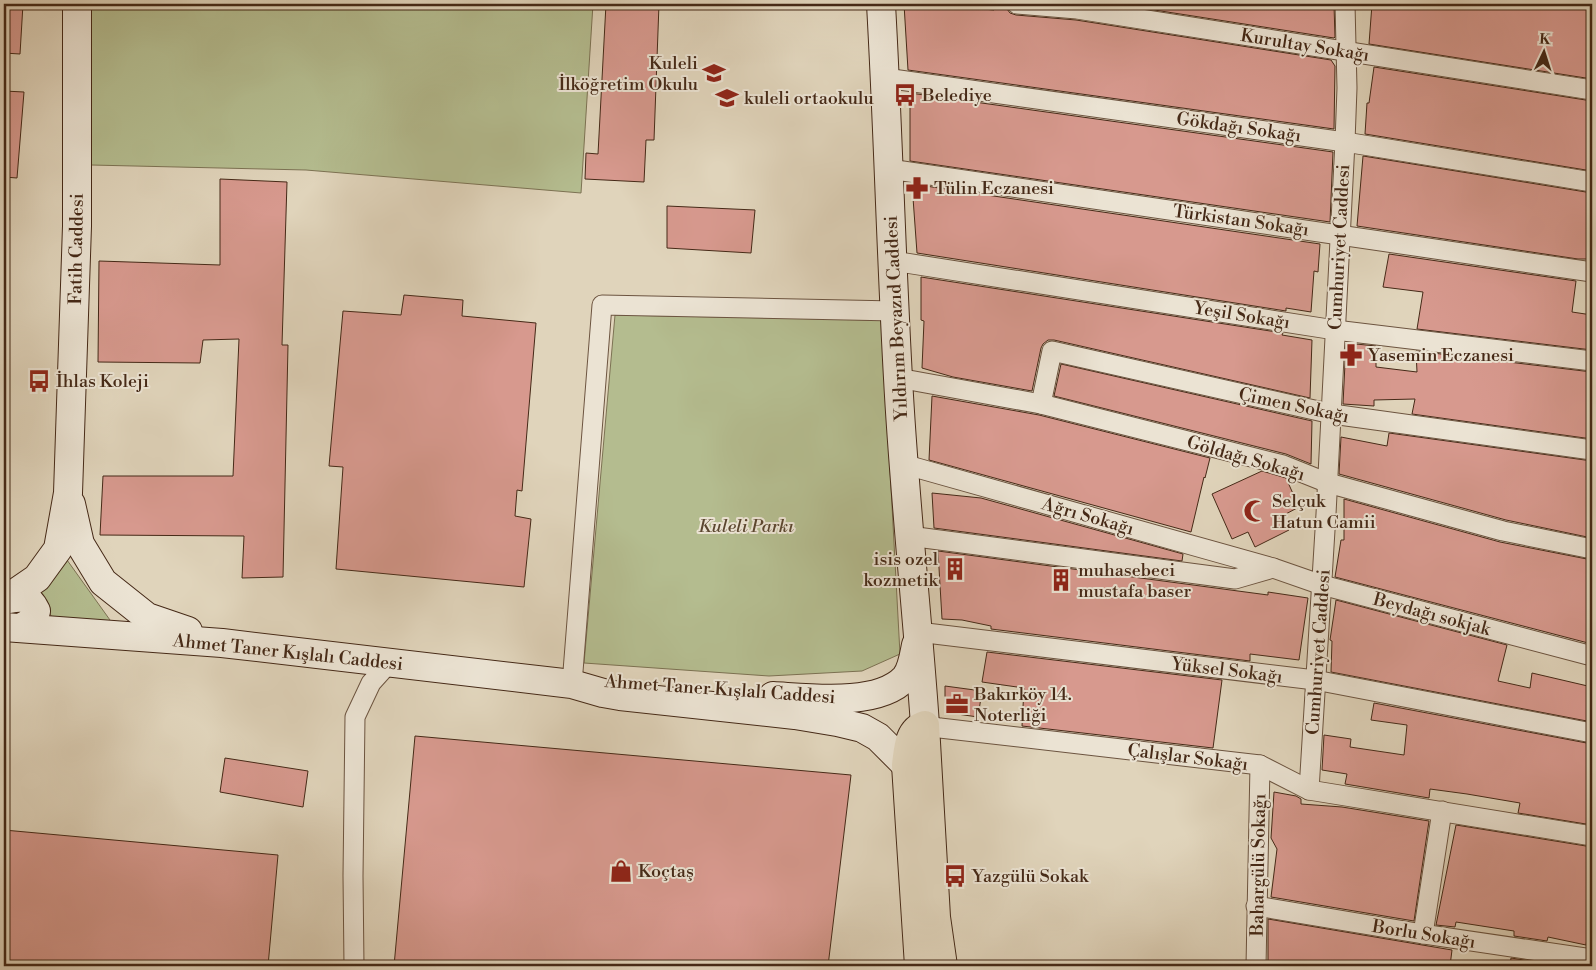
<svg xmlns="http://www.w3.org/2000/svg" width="1596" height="970" viewBox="0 0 1596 970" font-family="'Libre Bodoni',serif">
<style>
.green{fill:#b4bc8f;stroke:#7c7253}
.building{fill:#d7998e;stroke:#452917}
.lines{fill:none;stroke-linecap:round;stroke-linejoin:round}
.minor-casing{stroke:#6c5440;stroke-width:21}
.secondary-casing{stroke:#452917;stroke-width:30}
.primary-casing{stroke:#452917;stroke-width:30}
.minor{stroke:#ebe3d3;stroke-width:19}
.secondary{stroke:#ebe3d3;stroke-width:28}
.primary{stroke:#e0d4bb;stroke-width:28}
.labels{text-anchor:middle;stroke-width:4;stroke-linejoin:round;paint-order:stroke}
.street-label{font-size:18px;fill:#452917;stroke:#ebe3d3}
.poi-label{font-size:18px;fill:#452917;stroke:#ebe3d3;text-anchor:start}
.park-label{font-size:18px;font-style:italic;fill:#5b462f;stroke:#ebe3d3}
</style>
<rect width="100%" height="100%" fill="#e0d4bb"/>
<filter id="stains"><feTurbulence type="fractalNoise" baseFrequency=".004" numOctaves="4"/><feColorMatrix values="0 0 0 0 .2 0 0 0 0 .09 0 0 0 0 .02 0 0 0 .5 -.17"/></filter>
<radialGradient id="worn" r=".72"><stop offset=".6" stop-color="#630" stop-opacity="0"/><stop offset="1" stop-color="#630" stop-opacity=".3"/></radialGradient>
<g class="green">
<polygon points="88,4 593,4 581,193 306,170 91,165"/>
<polygon points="615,315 882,320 900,654 862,671 769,676 584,663"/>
<polygon points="67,560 115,627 53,620 38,588"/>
</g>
<g class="building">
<polygon points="4,4 23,4 20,54 4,53"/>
<polygon points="606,4 659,4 654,140 646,140 644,182 585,179 586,153 598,154"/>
<polygon points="904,4 949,9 949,6 994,10 995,7 1007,9 1010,13 1016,15 1076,20 1331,60 1335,66 1334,129 908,70"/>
<polygon points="1116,4 1334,5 1335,37 1334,38"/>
<polygon points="1372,4 1592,4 1592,79 1369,44"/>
<polygon points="1374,67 1592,101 1592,171 1365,134 1367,103 1369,103"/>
<polygon points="4,91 24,92 17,178 4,177"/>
<polygon points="910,93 1333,152 1330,222 910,161"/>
<polygon points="1363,156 1592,193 1592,259 1578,259 1357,226"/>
<polygon points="220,179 287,182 282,345 288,345 283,577 242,578 244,536 100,535 103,476 233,476 239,339 203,340 200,363 98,362 99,261 220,265"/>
<polygon points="912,184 1320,244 1318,272 1314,271 1311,312 1286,308 1286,311 917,253"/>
<polygon points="667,206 755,210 751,253 667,248"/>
<polygon points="1389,254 1576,281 1572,312 1592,315 1592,350 1417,329 1423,292 1383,287"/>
<polygon points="921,277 1283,333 1282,335 1312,340 1310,398 1054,340 1048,340 1043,344 1041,348 1032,391 953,377 922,368 924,321 921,320"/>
<polygon points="404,295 463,300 462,316 536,323 522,491 517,490 515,516 531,519 524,587 336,569 343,467 329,466 343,311 401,315"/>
<polygon points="1346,343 1376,346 1376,367 1417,372 1416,351 1592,372 1589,406 1592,406 1592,439 1412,414 1415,399 1374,400 1374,406 1343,404"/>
<polygon points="1061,364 1312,421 1311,464 1286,454 1054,396"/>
<polygon points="932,396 1039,415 1210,458 1205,478 1204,477 1191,532 929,460"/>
<polygon points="1389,433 1592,461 1592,538 1506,520 1339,474 1341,437 1387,446"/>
<polygon points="1262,471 1286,478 1299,507 1282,516 1289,530 1255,547 1248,532 1232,539 1212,494"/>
<polygon points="932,493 981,498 1183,554 1182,561 934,528"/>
<polygon points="1344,499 1500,542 1592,560 1592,644 1335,577 1341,540 1344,540"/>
<polygon points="938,551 1268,595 1268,592 1308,598 1299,660 1250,654 1250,661 991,629 991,626 962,620 942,619"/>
<polygon points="1336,600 1507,645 1498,681 1530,688 1532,673 1592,687 1592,722 1331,672 1332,641 1330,640"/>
<polygon points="987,652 1222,680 1213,748 1022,726 1024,688 982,682"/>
<polygon points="945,686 982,691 978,717 957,714 945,703"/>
<polygon points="1374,703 1592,744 1592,825 1518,813 1520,803 1467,794 1430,789 1429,798 1345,784 1347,774 1322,770 1324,735 1351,739 1350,747 1404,755 1407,725 1371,720"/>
<polygon points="415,736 851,775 828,966 394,966"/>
<polygon points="225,758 308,771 303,807 220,792"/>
<polygon points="1274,792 1296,796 1301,799 1301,804 1342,807 1429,821 1414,921 1271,897 1277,849 1271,838"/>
<polygon points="1456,825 1592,847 1592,905 1586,945 1548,937 1547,941 1514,936 1514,931 1456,922 1455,927 1436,925"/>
<polygon points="4,830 278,855 268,966 4,966"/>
<polygon points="1268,919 1452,950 1450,966 1268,966"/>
<polygon points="1511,958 1543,963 1543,966 1510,966"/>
</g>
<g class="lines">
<defs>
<g id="minor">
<polyline points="1017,4 1077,9 1592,90"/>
<polyline points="885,78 1345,142 1592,182"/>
<polyline points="889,169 1592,272"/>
<polyline points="893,261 1335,330 1592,361"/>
<polyline points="898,378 1041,404 1283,465 1328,483 1503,531 1592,549"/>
<polyline points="1041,404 1052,351 1332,414 1592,450"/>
<polyline points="903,464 1273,568 1322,585 1592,656"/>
<polyline points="909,536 1235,579 1273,568"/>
<polyline points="918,632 1315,680 1592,733"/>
<polyline points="572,684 602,305 895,311"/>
<polyline points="925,725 940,728 1260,765 1309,790 1592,836"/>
<polyline points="1309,790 1326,514 1345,142 1347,88 1345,4"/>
<polyline points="1256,906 1423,934 1592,959"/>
<polyline points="1423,934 1442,811"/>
<polyline points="354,966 353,876 355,717 371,683 389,663"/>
<polyline points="1256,966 1260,765"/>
</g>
<g id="secondary">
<path d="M881,4C888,128 891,253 898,378C904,494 917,609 925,725"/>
<polyline points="71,504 80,544 103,582 147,617 188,631"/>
<path d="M4,600C20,597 28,594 36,611L33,621L20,628"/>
<polyline points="5,600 37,578 58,549 68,493 77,226 77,4"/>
<polyline points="4,627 222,643 572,684 603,693 620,696 795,715 837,722 862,728 878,737 906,765"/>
<path d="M773,696C809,698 878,707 905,678C912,670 914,655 916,645"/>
</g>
<path id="primary" d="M919,966L906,765C908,750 908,730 925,725L936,917L943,966"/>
</defs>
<use href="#minor" class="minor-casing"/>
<use href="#secondary" class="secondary-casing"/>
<use href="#primary" class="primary-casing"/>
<use href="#minor" class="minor"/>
<use href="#secondary" class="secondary"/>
<use href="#primary" class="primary"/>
</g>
<defs>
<symbol id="school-bare" viewBox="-9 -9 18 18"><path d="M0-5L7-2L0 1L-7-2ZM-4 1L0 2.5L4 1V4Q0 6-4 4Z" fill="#8f2418" stroke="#ebe3d3" stroke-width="2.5" paint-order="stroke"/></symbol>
<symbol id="bus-bare" viewBox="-9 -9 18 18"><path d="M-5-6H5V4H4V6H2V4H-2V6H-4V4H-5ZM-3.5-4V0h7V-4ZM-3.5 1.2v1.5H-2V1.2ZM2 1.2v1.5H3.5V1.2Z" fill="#8f2418" stroke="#ebe3d3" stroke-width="2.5" paint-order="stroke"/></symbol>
<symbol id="pharmacy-bare" viewBox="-9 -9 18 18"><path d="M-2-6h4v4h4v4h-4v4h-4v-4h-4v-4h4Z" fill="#8f2418" stroke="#ebe3d3" stroke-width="2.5" paint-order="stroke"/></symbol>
<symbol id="mosque-bare" viewBox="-9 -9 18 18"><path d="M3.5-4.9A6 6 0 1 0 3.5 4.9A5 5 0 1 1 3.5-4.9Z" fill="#8f2418" stroke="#ebe3d3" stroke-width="2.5" paint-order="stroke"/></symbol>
<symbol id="building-bare" viewBox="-9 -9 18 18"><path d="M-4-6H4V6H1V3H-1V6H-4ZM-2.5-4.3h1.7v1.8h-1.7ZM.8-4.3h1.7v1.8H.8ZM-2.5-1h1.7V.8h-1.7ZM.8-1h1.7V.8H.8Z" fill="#8f2418" stroke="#ebe3d3" stroke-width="2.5" paint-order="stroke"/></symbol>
<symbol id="office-bare" viewBox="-9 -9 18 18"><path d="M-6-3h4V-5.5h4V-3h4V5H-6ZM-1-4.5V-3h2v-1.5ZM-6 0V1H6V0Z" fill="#8f2418" stroke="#ebe3d3" stroke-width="2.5" paint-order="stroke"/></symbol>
<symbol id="shop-bare" viewBox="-9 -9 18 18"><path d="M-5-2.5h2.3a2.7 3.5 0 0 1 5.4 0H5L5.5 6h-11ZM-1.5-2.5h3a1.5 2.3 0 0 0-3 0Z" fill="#8f2418" stroke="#ebe3d3" stroke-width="2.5" paint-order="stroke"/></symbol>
</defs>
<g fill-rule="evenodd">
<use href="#school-bare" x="698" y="57" width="32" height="32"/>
<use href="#bus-bare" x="889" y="79" width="32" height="32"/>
<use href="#school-bare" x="711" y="82" width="32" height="32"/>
<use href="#pharmacy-bare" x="901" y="172" width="32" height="32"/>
<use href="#pharmacy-bare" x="1335" y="339" width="32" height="32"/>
<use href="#bus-bare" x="23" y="365" width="32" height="32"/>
<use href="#mosque-bare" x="1239" y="495" width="32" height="32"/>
<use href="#building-bare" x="939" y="553" width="32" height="32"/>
<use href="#building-bare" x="1045" y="564" width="32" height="32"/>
<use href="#office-bare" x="941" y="688" width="32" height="32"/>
<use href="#shop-bare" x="605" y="855" width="32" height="32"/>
<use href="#bus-bare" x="939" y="860" width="32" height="32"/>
</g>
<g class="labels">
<g class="street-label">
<text transform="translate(1305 45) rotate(9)" y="6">Kurultay Sokağı</text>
<text transform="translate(1239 127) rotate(8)" y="6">Gökdağı Sokağı</text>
<text transform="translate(1241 220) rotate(8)" y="6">Türkistan Sokağı</text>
<text transform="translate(1339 247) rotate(-87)" y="6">Cumhuriyet Caddesi</text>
<text transform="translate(76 249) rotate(-89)" y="6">Fatih Caddesi</text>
<text transform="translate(1242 315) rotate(9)" y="6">Yeşil Sokağı</text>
<text transform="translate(896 318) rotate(-93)" y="6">Yıldırım Beyazıd Caddesi</text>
<text transform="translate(1294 405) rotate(12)" y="6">Çimen Sokağı</text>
<text transform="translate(1246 458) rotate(16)" y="6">Göldağı Sokağı</text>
<text transform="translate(1088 516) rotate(16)" y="6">Ağrı Sokağı</text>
<text transform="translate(1432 614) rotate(15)" y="6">Beydağı sokjak</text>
<text transform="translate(288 652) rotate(6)" y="6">Ahmet Taner Kışlalı Caddesi</text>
<text transform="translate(1318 652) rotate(-86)" y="6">Cumhuriyet Caddesi</text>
<text transform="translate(1227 670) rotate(7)" y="6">Yüksel Sokağı</text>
<text transform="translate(720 689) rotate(4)" y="6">Ahmet Taner Kışlalı Caddesi</text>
<text transform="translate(1188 757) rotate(7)" y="6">Çalışlar Sokağı</text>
<text transform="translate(1258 865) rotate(-89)" y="6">Bahargülü Sokağı</text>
<text transform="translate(1424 934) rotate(9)" y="6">Borlu Sokağı</text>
</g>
<g class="poi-label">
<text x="698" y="69" text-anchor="end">Kuleli<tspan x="698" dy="21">İlköğretim Okulu</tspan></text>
<text x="922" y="101">Belediye</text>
<text x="744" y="104">kuleli ortaokulu</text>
<text x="934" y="194">Tülin Eczanesi</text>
<text x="1368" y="361">Yasemin Eczanesi</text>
<text x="56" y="387">İhlas Koleji</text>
<text x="1272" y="507">Selçuk<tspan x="1272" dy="21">Hatun Camii</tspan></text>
<text x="938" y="565" text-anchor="end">isis ozel<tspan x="938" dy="21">kozmetik</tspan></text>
<text x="1078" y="576">muhasebeci<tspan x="1078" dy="21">mustafa baser</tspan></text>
<text x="974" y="700">Bakırköy 14.<tspan x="974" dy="21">Noterliği</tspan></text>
<text x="638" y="877">Koçtaş</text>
<text x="972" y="882">Yazgülü Sokak</text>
</g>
<g class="park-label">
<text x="746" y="532">Kuleli Parkı</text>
</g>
</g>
<rect width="1596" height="970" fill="none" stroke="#e0d4bb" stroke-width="20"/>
<rect x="5" y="5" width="1586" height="960" fill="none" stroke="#452917" stroke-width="2.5"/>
<rect x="10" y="10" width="1576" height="950" fill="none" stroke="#452917"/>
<g transform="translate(1544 52) rotate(4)" stroke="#ebe3d3" stroke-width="4" paint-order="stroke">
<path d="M0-4L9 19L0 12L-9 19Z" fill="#452917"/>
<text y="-8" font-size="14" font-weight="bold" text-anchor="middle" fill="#452917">K</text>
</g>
<rect width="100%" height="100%" filter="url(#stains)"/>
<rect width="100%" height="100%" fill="url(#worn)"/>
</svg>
